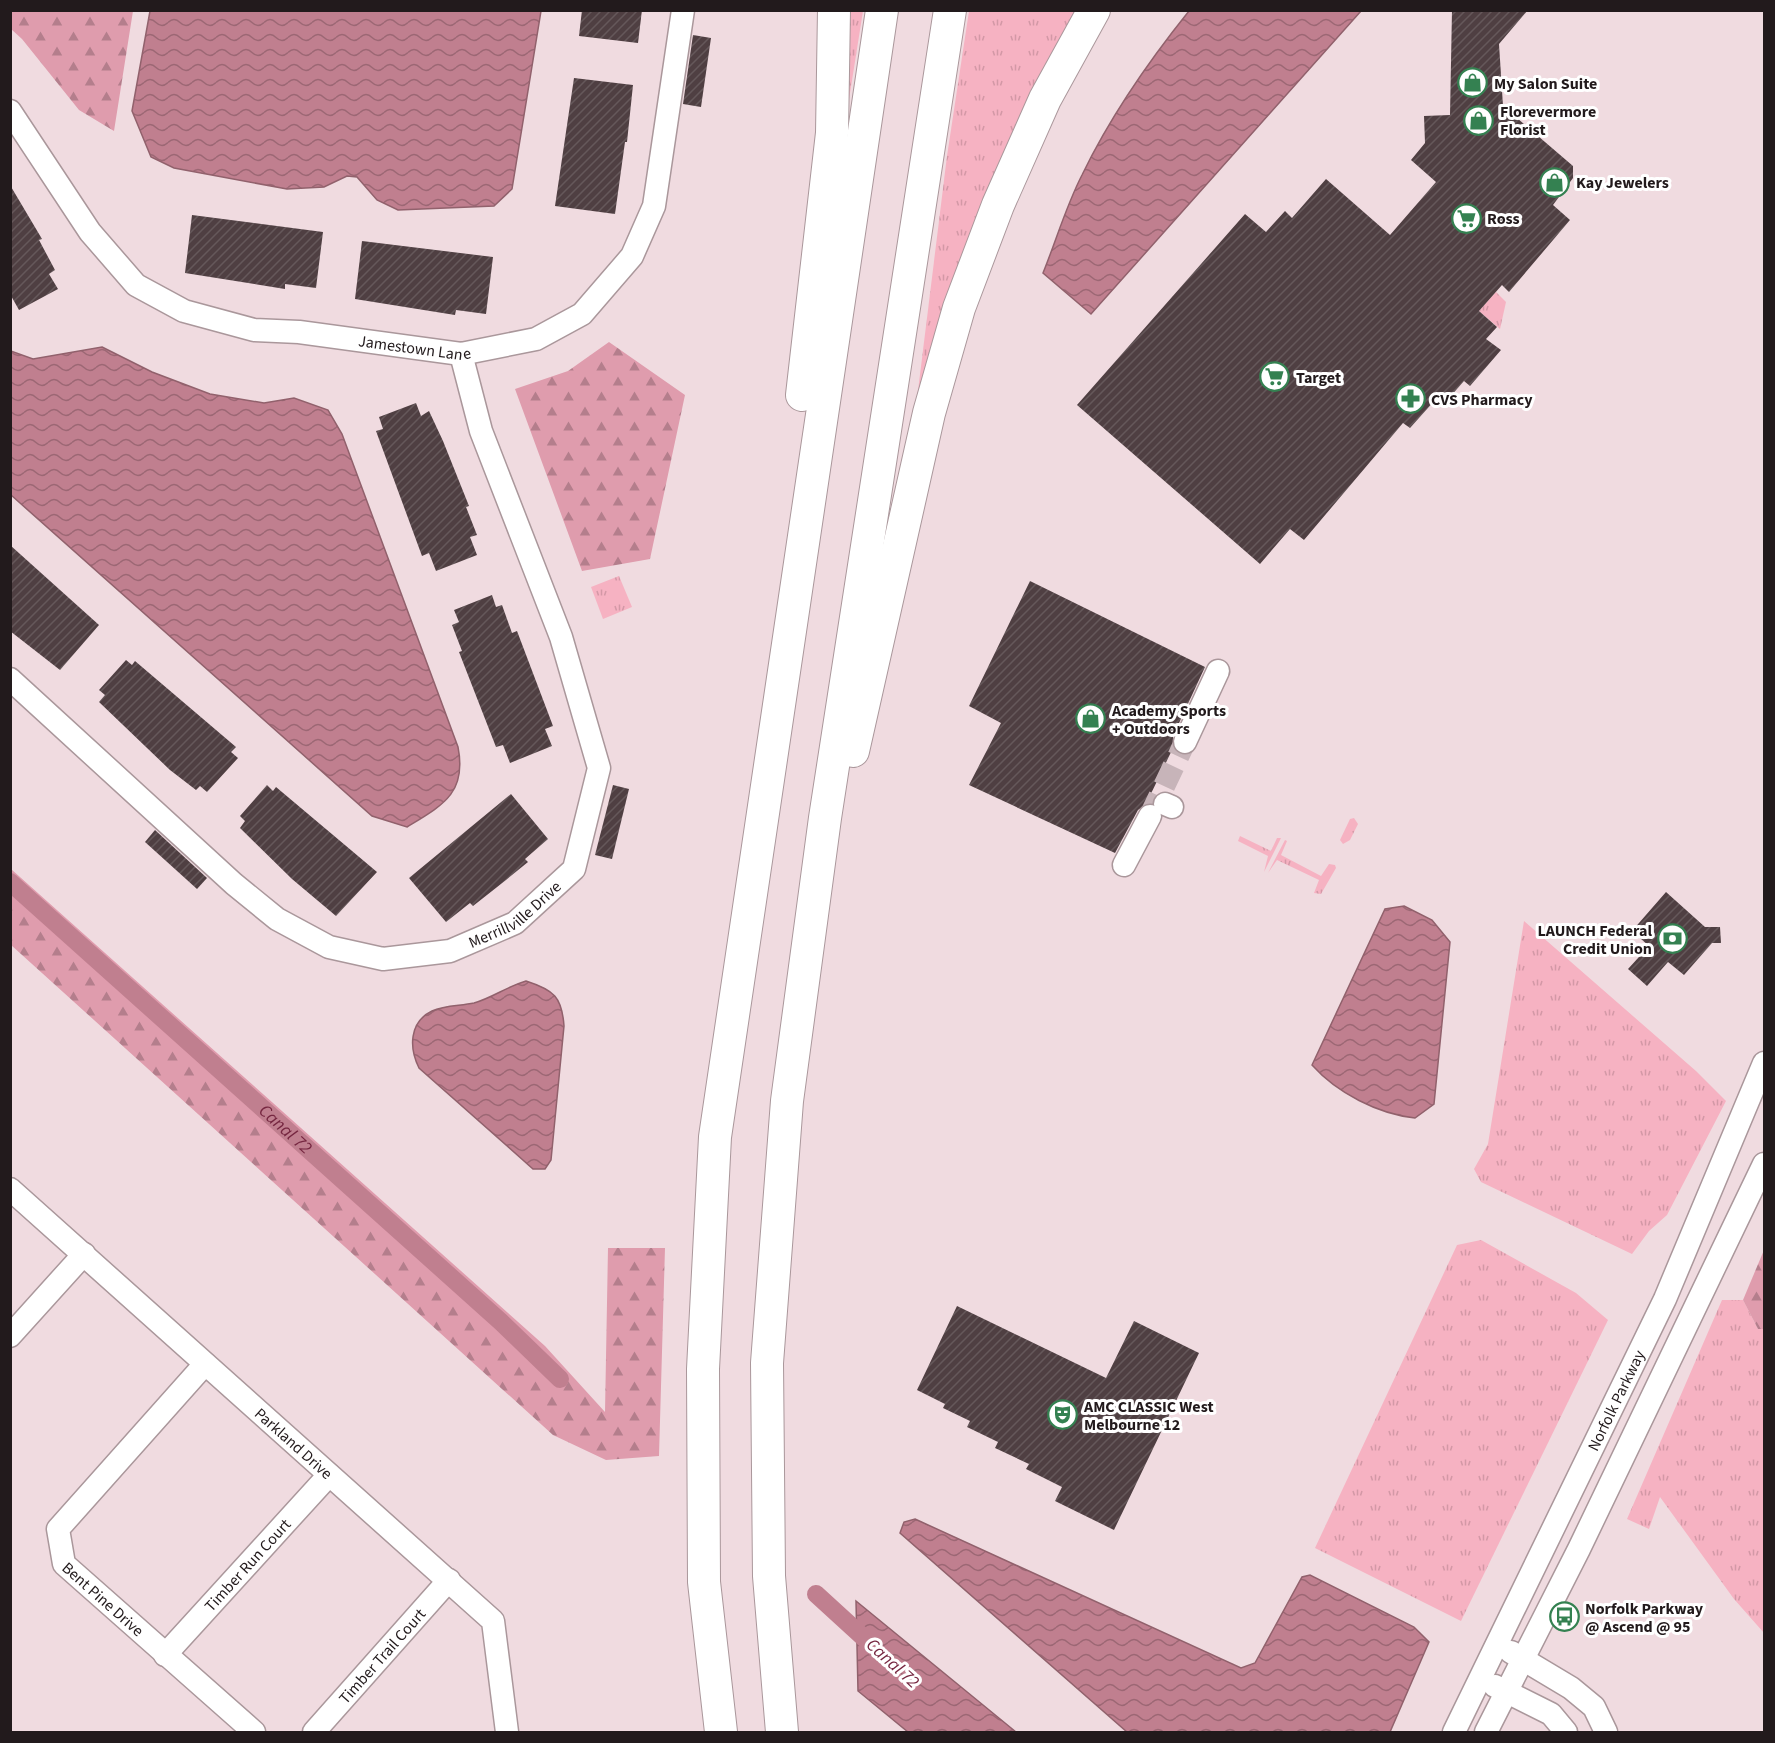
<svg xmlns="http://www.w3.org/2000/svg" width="1775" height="1743" viewBox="0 0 1775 1743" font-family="'Source Sans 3',sans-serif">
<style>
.grass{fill:url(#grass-tufts)}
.forest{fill:url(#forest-firs)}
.water{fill:url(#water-waves);stroke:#91616c;stroke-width:1.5}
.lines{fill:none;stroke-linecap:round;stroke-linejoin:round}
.canal{stroke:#c07f8f;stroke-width:18}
.building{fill:url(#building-hatch)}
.minor-tunnel{stroke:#c7b4b9;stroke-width:22;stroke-dasharray:22 11;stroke-linecap:butt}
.minor-casing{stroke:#aa979b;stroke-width:25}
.highway-casing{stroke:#aa979b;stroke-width:34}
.minor{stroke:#fff;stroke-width:22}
.highway{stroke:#fff;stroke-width:32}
.labels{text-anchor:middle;stroke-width:6;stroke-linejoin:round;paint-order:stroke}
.poi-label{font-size:16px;font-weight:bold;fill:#221a1c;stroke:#fff;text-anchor:start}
.street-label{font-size:16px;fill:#221a1c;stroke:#fff}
.water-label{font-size:18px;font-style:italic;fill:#762741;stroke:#fff}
</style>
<defs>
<pattern id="grass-tufts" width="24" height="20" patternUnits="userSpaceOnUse" patternTransform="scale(1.5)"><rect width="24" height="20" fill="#f6b2c2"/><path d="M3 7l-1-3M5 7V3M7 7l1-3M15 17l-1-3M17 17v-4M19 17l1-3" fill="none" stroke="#d398a6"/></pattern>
<pattern id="forest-firs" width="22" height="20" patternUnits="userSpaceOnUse" patternTransform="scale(1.5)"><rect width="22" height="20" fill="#df9cad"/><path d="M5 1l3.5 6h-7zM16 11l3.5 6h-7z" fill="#b47e8c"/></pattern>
<pattern id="water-waves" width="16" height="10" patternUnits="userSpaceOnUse" patternTransform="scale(1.5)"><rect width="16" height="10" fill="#c07f8f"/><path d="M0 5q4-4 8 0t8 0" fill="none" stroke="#9c6774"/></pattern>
<pattern id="building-hatch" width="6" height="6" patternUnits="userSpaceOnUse" patternTransform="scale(1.5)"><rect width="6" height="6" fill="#4f3f42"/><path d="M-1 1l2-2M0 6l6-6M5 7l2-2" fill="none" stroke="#65585a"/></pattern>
</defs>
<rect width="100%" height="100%" fill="#f0dbe0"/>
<g class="grass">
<polygon points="843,11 863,11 844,131"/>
<polygon points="969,11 1084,11 916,407 947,156"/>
<polygon points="1496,292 1506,302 1500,329 1479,311"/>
<polygon points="619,576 632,607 603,619 591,587"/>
<polygon points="1354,818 1358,824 1350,840 1343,844 1340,840 1350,819"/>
<polygon points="1240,836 1271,851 1277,838 1281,838 1264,872 1268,856 1238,841"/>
<polygon points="1285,840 1287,841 1281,855 1321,876 1329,864 1335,865 1336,868 1321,894 1314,893 1319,880 1277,860 1268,873"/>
<polygon points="1524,921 1696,1071 1726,1101 1667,1215 1649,1231 1632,1254 1481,1182 1474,1169 1488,1144"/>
<polygon points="1481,1240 1576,1293 1608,1320 1461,1621 1315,1548 1457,1245"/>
<polygon points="1722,1300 1743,1300 1758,1329 1764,1329 1764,1633 1734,1599 1660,1497 1649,1529 1627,1519"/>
</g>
<g class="forest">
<polygon points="11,10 133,11 114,131 79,110 22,39 11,29"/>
<polygon points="609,342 685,395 650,559 582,571 515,389 568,371"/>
<polygon points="11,869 545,1346 605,1412 608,1248 665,1248 659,1456 606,1460 553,1435 11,945"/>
<polygon points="1764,1250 1764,1329 1758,1329 1743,1300"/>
</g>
<g class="water">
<polygon points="150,11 541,11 512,189 494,206 398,210 377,200 357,177 347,176 324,187 287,189 174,168 151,157 132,111"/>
<path d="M1189,11H1361L1091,314L1043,273C1056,241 1066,206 1082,175C1111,115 1148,62 1189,11Z"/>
<path d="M102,347L152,372L210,394L264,403L294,398L328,410L342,434L458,747C467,793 443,805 407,827L372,816L11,495V351L33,359Z"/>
<path d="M1404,906L1432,920L1450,942L1434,1104L1415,1118C1378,1114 1337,1093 1312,1065L1385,909Z"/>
<path d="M526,981C554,990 562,997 564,1026L551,1160L545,1169H533L419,1068C409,1048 409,1022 432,1011C445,1005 460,1006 474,1003C492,998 508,986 526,981Z"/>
<polygon points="915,1519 1241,1668 1255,1663 1302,1577 1310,1575 1414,1627 1429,1642 1390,1732 1127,1732 900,1533 904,1522"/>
<polygon points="856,1601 1016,1732 908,1732 858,1691"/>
</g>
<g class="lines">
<g class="canal">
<path id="s1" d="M10,882L501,1322L560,1379"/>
<polyline points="816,1594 874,1647"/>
</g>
</g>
<g class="building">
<polygon points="582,10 642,10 638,43 579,36"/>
<polygon points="1452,10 1528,10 1499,44 1503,106 1573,166 1573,178 1553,205 1570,220 1509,292 1502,285 1479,311 1497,327 1486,339 1501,350 1470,386 1464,381 1442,406 1436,399 1410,428 1403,423 1304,540 1290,529 1260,564 1077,405 1245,214 1266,232 1285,211 1292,218 1326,179 1390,235 1436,182 1411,160 1425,143 1424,116 1450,115"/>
<polygon points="693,35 711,38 701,107 683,104"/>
<polygon points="574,78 633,85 627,142 625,142 615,214 555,206"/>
<polygon points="10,185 42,239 39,240 55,270 49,274 58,289 19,310 10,294"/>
<polygon points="192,215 323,232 316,288 285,284 285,289 185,273"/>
<polygon points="362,241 493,257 486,314 456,310 455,315 355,299"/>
<polygon points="416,403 421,416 429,411 443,441 469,506 466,507 477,535 470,537 477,555 436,571 429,553 422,556 376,431 383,429 379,417"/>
<polygon points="10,545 99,625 60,670 10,631"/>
<polygon points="1030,581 1205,667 1173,736 1173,748 1146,804 1138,810 1115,853 969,785 1001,723 969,706"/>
<polygon points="492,595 496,607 502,605 512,633 517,631 553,726 545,729 552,746 510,763 503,745 496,747 459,652 462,651 452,625 459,622 454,610"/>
<polygon points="126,660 132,665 135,661 236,747 231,752 238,758 207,792 200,786 196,790 170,770 99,702 105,695 99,690"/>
<polygon points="267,785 273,791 276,787 377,872 336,916 292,879 240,828 245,821 240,816"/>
<polygon points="613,785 629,789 612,859 595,855"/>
<polygon points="511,794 548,839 525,859 528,862 506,880 473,906 470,903 446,922 409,878"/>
<polygon points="155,830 207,878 197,889 145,842"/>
<polygon points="1666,892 1705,927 1720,927 1721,943 1712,943 1684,975 1668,962 1647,986 1628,969 1649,946 1632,931"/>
<polygon points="957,1306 1106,1378 1134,1321 1199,1353 1114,1530 1055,1501 1062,1487 1026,1469 1029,1464 995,1448 998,1442 967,1427 970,1421 943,1408 945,1404 917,1390"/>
</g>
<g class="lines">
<polyline class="minor-tunnel" points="1150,816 1185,742"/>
<defs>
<g id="minor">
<path id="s2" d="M10,111L90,232L136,285L184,311L254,330L299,332L461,354L536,339L582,314L632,256L654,206L683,10"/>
<path id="s3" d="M10,679L234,884L277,919L329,947L383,959L450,951L515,923L574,869L599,768L561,637L481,431L461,354"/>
<polyline points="1185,742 1218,671"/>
<polyline points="1165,804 1172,807"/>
<polyline points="1124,865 1150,816"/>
<path id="s4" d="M10,1189L493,1621L507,1732"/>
<polyline points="10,1336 84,1254"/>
<path id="s5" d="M205,1364L58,1529L64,1564L254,1732"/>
<polyline points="1511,1652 1571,1688 1594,1707 1606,1732"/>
<path id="s6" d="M165,1655L329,1475"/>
<polyline points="1495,1686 1551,1714 1566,1732"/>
<path id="s7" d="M314,1732L449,1580"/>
<path id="s8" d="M1454,1732L1665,1299L1764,1063"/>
<polyline points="1486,1732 1579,1549 1764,1164"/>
</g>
<g id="highway">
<polyline points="802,395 832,133 834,10"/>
<polyline points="853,751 929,413 959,308 998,205 1045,99 1094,10"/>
<polyline points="721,1732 704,1582 703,1369 715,1137 882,10"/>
<polyline points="782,1732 769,1576 767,1363 787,1101 825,818 950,10"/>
</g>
</defs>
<use href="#minor" class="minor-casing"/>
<use href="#highway" class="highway-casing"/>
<use href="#minor" class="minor"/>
<use href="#highway" class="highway"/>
</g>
<defs>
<symbol id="shop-ring" viewBox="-11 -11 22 22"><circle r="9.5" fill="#fff" stroke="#348151" stroke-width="1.5"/><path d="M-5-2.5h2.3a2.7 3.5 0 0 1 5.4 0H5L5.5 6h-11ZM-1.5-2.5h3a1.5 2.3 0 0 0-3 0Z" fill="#348151"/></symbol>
<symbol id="supermarket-ring" viewBox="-11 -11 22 22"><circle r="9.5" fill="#fff" stroke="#348151" stroke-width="1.5"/><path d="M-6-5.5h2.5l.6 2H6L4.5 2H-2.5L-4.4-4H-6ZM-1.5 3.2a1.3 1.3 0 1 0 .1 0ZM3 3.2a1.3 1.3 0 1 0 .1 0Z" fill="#348151"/></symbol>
<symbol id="pharmacy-ring" viewBox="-11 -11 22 22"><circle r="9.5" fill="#fff" stroke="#348151" stroke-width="1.5"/><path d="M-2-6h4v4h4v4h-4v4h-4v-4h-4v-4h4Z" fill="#348151"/></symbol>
<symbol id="bank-ring" viewBox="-11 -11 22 22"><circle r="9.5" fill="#fff" stroke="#348151" stroke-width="1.5"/><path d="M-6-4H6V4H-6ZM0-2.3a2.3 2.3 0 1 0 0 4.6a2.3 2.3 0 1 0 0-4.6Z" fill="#348151"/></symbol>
<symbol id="theatre-ring" viewBox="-11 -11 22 22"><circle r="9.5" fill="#fff" stroke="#348151" stroke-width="1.5"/><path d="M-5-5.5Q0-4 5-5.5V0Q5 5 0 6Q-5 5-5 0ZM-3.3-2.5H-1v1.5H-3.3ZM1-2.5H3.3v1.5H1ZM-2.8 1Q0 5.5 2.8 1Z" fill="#348151"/></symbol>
<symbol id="bus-ring" viewBox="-11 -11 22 22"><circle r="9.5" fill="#fff" stroke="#348151" stroke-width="1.5"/><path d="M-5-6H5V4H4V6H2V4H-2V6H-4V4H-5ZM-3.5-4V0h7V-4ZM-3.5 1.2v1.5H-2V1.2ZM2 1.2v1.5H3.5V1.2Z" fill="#348151"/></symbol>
</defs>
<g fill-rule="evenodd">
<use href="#shop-ring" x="1456" y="66" width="33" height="33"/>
<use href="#shop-ring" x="1462" y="104" width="33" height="33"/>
<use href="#shop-ring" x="1538" y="166" width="33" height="33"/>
<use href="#supermarket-ring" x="1450" y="202" width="33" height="33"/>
<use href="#supermarket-ring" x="1258" y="360" width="33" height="33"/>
<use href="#pharmacy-ring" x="1394" y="382" width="33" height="33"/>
<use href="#shop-ring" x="1074" y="702" width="33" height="33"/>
<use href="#bank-ring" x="1656" y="922" width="33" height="33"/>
<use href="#theatre-ring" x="1046" y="1398" width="33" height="33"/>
<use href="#bus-ring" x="1548" y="1600" width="33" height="33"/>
</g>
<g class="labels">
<g class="poi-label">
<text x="1494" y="89">My Salon Suite</text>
<text x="1500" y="117">Florevermore<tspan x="1500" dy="18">Florist</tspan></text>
<text x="1576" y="188">Kay Jewelers</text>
<text x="1487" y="224">Ross</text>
<text x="1296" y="383">Target</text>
<text x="1431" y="405">CVS Pharmacy</text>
<text x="1112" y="716">Academy Sports<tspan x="1112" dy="18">+ Outdoors</tspan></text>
<text x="1652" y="936" text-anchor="end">LAUNCH Federal<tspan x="1652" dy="18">Credit Union</tspan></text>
<text x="1084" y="1412">AMC CLASSIC West<tspan x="1084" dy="18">Melbourne 12</tspan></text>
<text x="1585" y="1614">Norfolk Parkway<tspan x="1585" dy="18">@ Ascend @ 95</tspan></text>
</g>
<g class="street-label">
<text dy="6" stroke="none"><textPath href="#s2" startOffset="504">Jamestown Lane</textPath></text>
<text dy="6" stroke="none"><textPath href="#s3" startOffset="616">Merrillville Drive</textPath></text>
<text dy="6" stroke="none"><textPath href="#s8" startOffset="369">Norfolk Parkway</textPath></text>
<text dy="6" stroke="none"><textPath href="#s4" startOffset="381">Parkland Drive</textPath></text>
<text dy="6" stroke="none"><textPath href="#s6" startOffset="122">Timber Run Court</textPath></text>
<text dy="6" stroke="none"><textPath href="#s5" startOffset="309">Bent Pine Drive</textPath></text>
<text dy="6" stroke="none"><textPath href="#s7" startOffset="102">Timber Trail Court</textPath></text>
</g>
<g class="water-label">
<text dy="6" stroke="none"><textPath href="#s1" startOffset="370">Canal 72</textPath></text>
<text transform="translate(893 1663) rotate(42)" y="6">Canal 72</text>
</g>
</g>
<rect width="1775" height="1743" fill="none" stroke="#221a1c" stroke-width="24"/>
</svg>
